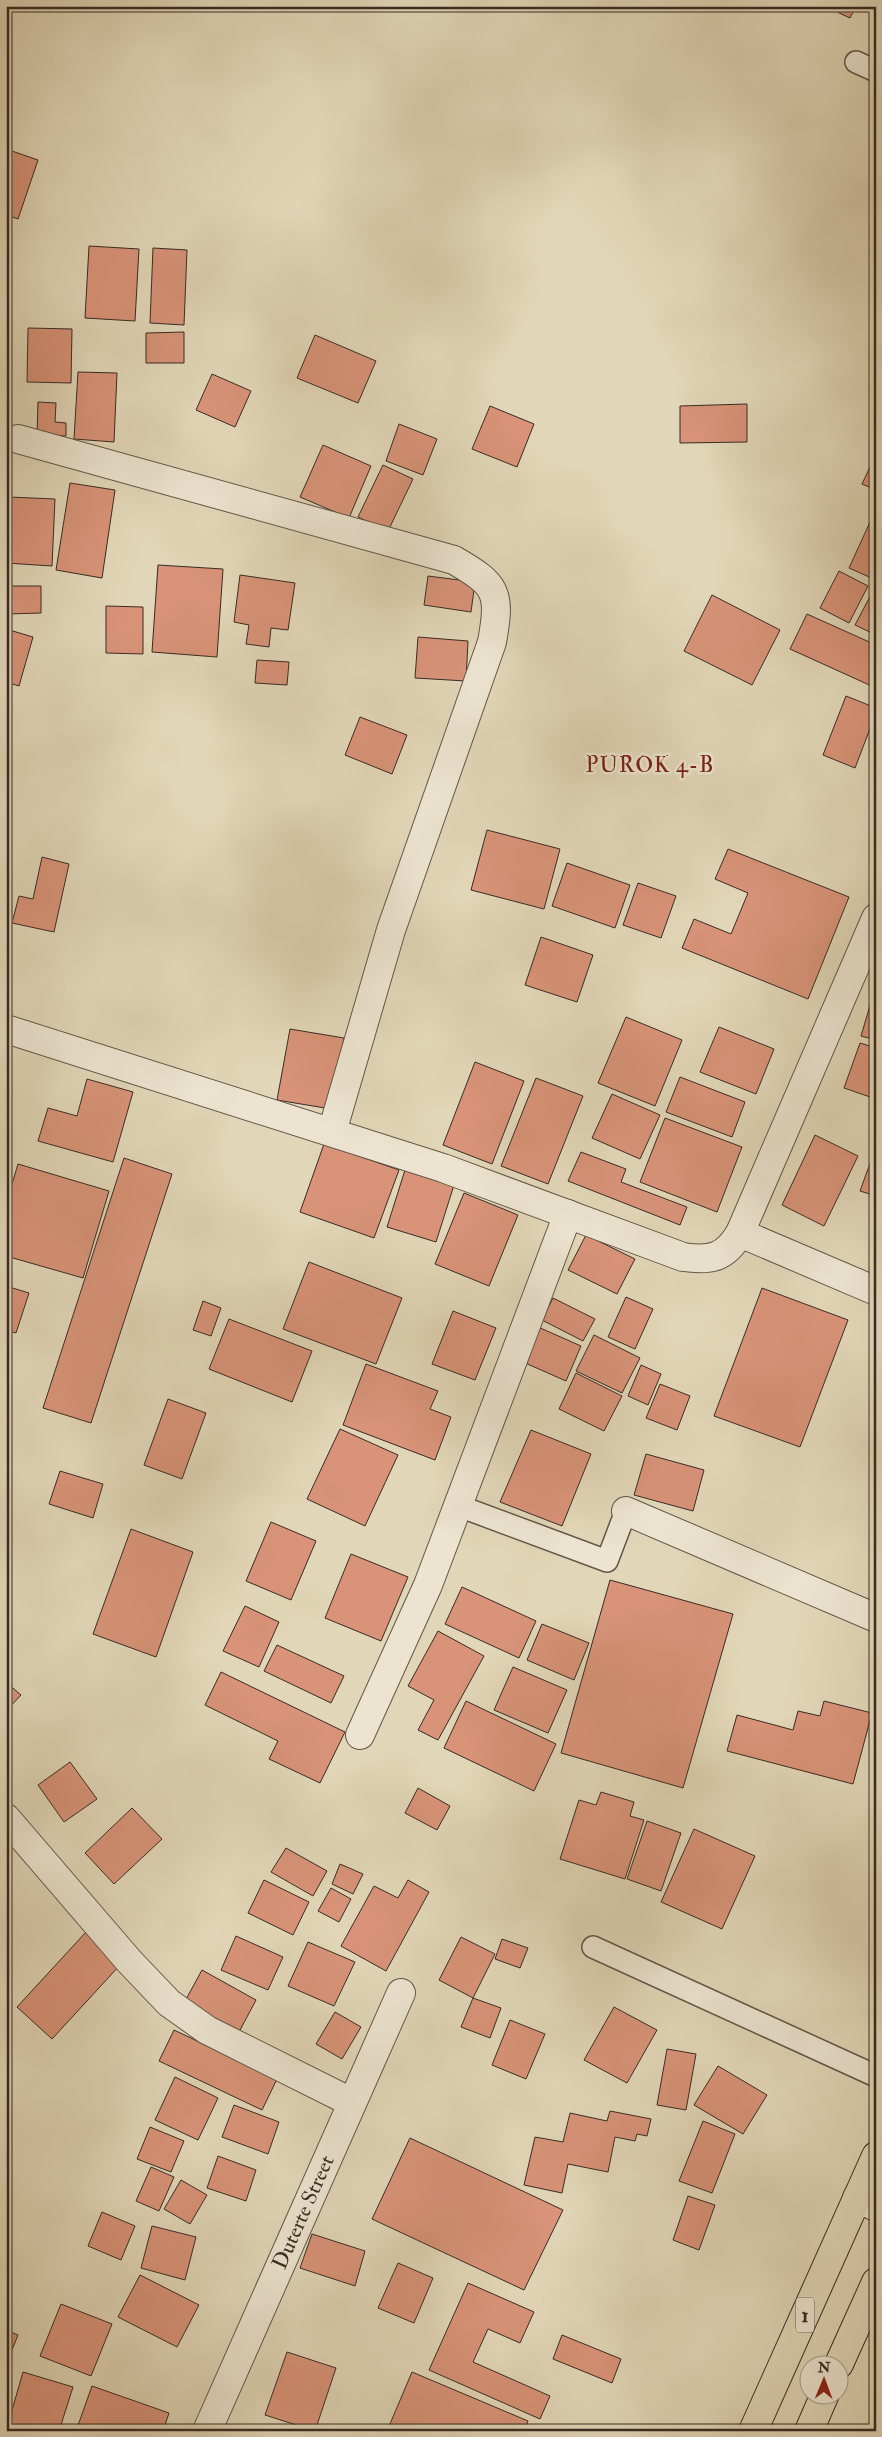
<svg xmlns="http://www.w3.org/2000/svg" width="882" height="2437" viewBox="0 0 882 2437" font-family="'IM FELL Double Pica',serif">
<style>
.building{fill:#d89378;stroke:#382b24}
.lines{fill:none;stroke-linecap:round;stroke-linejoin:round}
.lane-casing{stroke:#625649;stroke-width:24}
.street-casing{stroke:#625649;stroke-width:30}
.secondary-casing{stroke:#382b24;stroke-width:30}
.highway-casing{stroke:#382b24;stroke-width:30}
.lane{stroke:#ece4d0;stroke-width:21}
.street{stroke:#ece4d0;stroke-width:28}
.secondary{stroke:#ece4d0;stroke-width:28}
.highway{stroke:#e1d6b7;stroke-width:28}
.labels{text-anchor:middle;stroke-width:5;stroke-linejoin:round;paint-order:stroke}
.shield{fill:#ece4d0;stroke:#6e6258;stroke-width:1}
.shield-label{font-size:20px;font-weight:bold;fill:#382b24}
.street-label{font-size:21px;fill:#382b24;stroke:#ece4d0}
.neighbourhood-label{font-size:22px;letter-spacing:1px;fill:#7a1f14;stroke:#ece4d0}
</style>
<rect width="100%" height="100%" fill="#e1d6b7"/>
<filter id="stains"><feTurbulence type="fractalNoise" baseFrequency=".004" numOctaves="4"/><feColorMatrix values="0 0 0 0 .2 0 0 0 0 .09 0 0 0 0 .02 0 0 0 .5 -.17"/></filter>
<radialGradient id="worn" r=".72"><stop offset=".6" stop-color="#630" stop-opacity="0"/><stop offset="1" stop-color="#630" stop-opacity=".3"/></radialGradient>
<g class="building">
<polygon points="824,6 856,6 850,18"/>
<polygon points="6,149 38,160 18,219 6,215"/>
<polygon points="89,246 139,249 135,321 85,318"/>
<polygon points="153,248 187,250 184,325 150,323"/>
<polygon points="28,328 72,329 71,383 27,382"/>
<polygon points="184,332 184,363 146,363 146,333"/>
<polygon points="315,335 376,361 358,403 297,378"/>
<rect x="6" y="370" width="5" height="30"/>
<polygon points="78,372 117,373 114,442 74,439"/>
<polygon points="212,374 251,391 235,427 196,410"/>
<polygon points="38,402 56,403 55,422 66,423 66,436 37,435"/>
<polygon points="747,404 747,442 680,443 680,406"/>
<polygon points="490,406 534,424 517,467 472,449"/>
<polygon points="399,424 437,439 423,475 386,461"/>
<polygon points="323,445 371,466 349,518 300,497"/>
<polygon points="876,454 876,490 862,484"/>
<polygon points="383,465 413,479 388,531 358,517"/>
<polygon points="70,483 115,490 102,578 56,570"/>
<polygon points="9,497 55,499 52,566 6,563"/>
<polygon points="876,509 876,580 849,568"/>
<polygon points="158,565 223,569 217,657 152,652"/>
<polygon points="839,571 868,586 849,623 820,608"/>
<polygon points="240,575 295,583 288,630 271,628 269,647 246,644 249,625 234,622"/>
<polygon points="428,576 475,582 471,612 424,605"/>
<polygon points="8,586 41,586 41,613 8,614"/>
<polygon points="874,589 876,590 876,635 855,625"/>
<polygon points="712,595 780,630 752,685 684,651"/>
<polygon points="106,606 143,607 143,654 106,653"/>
<polygon points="807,614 876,645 876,688 790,649"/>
<polygon points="6,629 33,637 19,686 6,682"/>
<polygon points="418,637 468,641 466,681 415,678"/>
<polygon points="257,660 289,662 287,685 255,683"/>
<polygon points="846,696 876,708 876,713 855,768 823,755"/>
<polygon points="360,717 407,735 392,774 345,755"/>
<polygon points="487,830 560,849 544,909 471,890"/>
<polygon points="728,849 849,897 808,999 682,948 694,919 731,934 748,893 715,879"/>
<polygon points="42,857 69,864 54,932 12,923 19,896 33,899"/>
<polygon points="567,863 630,885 615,928 552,906"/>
<polygon points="638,883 676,896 661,938 623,925"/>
<polygon points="541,937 593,955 577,1002 525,985"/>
<polygon points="876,985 876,1040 861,1036"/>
<polygon points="626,1017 682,1040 655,1106 598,1083"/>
<polygon points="719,1027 774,1049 756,1094 700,1072"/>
<polygon points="290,1029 344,1038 331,1109 277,1100"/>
<polygon points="860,1043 876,1048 876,1099 844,1088"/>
<polygon points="475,1062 524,1081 492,1164 443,1145"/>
<polygon points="680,1077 745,1102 732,1137 666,1112"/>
<polygon points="536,1078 583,1096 548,1184 501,1166"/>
<polygon points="87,1079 133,1092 113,1162 38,1141 48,1108 77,1116"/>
<polygon points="612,1094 660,1115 640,1159 592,1138"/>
<polygon points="665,1118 742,1147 717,1212 640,1182"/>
<polygon points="815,1135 858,1156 824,1226 782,1205"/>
<polygon points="324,1144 399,1170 374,1238 300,1212"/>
<polygon points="581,1152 626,1169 621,1182 687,1207 680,1225 568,1181"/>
<polygon points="124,1158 172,1174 91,1423 43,1408"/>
<polygon points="872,1158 876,1159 876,1196 860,1191"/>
<polygon points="18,1164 109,1191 83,1278 6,1256 6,1204"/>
<polygon points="405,1170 454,1185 436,1242 387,1227"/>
<polygon points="464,1193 518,1215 489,1286 435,1264"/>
<polygon points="586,1235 635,1259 617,1294 568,1270"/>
<polygon points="309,1262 402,1298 376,1364 283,1329"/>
<polygon points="6,1286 29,1293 16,1333 6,1330"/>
<polygon points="762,1288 848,1320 800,1447 714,1416"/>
<polygon points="626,1297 653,1309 635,1349 608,1337"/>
<polygon points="553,1298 595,1319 583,1341 542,1320"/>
<polygon points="203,1301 221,1308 211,1336 193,1330"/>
<polygon points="453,1311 496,1328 475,1380 432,1364"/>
<polygon points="229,1319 312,1351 292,1402 209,1369"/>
<polygon points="538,1327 581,1346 566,1381 523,1362"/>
<polygon points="594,1335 640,1358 622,1393 576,1371"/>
<polygon points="366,1364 438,1391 430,1409 451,1417 435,1460 343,1425"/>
<polygon points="641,1365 661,1374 648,1405 628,1396"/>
<polygon points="576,1373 622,1396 604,1431 559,1409"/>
<polygon points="660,1384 690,1396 677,1430 646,1418"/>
<polygon points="168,1399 206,1413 182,1479 144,1465"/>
<polygon points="340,1429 398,1455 365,1526 307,1499"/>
<polygon points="531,1430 591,1454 562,1526 500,1502"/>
<polygon points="646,1454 704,1470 693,1511 634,1495"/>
<polygon points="60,1471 103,1484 93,1518 49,1504"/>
<polygon points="271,1522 316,1541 291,1600 246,1581"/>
<polygon points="131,1529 193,1552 156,1657 93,1634"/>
<polygon points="351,1554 408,1577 381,1641 325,1618"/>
<polygon points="610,1580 733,1614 683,1788 561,1753"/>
<polygon points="462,1587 536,1621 519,1658 445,1624"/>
<polygon points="245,1606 279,1622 259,1667 223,1651"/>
<polygon points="542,1624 589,1643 574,1680 527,1660"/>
<polygon points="438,1631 484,1656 438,1740 418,1730 434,1700 408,1686"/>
<polygon points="277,1645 344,1676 331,1703 264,1671"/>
<polygon points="513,1667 567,1690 548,1733 494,1710"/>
<polygon points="221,1672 345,1732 320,1783 269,1759 278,1741 205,1705"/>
<polygon points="6,1682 21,1695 6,1711"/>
<polygon points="466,1701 556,1744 534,1791 444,1748"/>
<polygon points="824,1701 872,1713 853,1784 727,1751 737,1715 793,1730 798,1711 820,1716"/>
<polygon points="70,1762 97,1799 64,1822 38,1785"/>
<polygon points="418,1788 450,1806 437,1830 405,1813"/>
<polygon points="601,1792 634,1802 630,1816 644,1820 625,1879 560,1859 579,1800 596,1805"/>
<polygon points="132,1808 162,1839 114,1884 85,1853"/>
<polygon points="647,1821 681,1833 661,1891 627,1879"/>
<polygon points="694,1829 755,1856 722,1929 661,1902"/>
<polygon points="286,1848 327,1871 313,1896 271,1872"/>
<polygon points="340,1864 363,1874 353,1894 332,1884"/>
<polygon points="264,1880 309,1902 293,1935 248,1913"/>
<polygon points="408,1880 429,1892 386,1971 341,1946 374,1886 398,1898"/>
<polygon points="331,1888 351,1899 339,1922 318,1911"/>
<polygon points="86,1932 121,1964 52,2039 17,2007"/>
<polygon points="236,1936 283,1957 268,1990 221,1970"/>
<polygon points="461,1937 495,1954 473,1998 439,1980"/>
<polygon points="502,1939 528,1948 520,1968 495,1959"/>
<polygon points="308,1942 355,1962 334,2006 288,1986"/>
<polygon points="202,1970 256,2000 239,2032 184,2003"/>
<polygon points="473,1998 501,2008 490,2038 461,2027"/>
<polygon points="614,2007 657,2030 627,2083 584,2060"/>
<polygon points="335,2012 361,2027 342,2059 316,2044"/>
<polygon points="510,2020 545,2034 526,2079 492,2065"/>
<polygon points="174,2030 277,2079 262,2110 159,2061"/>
<polygon points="667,2049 696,2054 686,2110 657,2105"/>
<polygon points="718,2066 767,2095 743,2134 694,2105"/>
<polygon points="175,2077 218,2098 198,2140 155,2120"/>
<polygon points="234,2105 279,2122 268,2154 222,2137"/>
<polygon points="610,2111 651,2119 647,2136 637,2134 635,2141 615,2137 608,2172 568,2164 562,2193 524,2185 535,2137 563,2142 570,2113 607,2121"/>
<polygon points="703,2121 735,2134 712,2193 679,2181"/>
<polygon points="150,2127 184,2141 171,2172 137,2159"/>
<polygon points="410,2138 563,2210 524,2290 372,2219"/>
<polygon points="218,2156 256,2170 246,2201 207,2188"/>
<polygon points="151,2167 174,2177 159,2211 136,2201"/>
<polygon points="181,2180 207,2195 190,2224 164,2209"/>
<polygon points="688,2196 715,2205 699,2250 673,2240"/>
<polygon points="102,2212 135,2226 121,2260 88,2246"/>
<polygon points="152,2226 196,2237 185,2280 141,2268"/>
<polygon points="312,2234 365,2251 355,2286 300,2268"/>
<polygon points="398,2263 433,2278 414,2323 378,2308"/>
<polygon points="140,2275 199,2305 177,2347 118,2317"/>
<polygon points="468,2283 534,2312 520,2343 488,2329 473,2362 550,2396 540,2419 429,2370"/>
<polygon points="61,2304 112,2324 91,2376 40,2356"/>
<polygon points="6,2330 18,2335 6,2365"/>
<polygon points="562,2335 621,2359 612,2383 553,2359"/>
<polygon points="287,2352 336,2368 315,2431 265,2415"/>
<polygon points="23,2372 73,2387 59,2431 6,2431"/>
<polygon points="412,2372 528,2421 524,2431 446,2431 441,2429 440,2431 387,2431"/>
<polygon points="92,2386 169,2413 163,2431 76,2431"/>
</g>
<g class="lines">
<defs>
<g id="lane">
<polyline points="856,62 876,71"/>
<polyline points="459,1506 607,1561 626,1511"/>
<polyline points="593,1947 876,2076"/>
</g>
<g id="street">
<path d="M18,439L454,560C497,585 501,592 492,642L391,930L332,1132"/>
<path d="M6,1029L443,1168L683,1257C711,1261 725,1258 740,1233L876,918"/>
<polyline points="740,1233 876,1291"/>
<polyline points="626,1511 876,1618"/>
<polyline points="360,1735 428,1585 568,1214"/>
<polyline points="6,1818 129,1961 169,2003 207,2030 351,2102"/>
<polyline points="207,2431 401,1993"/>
</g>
<polyline id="secondary" points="857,2198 876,2207"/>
<g id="highway">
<polyline points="839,2364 876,2282"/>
<polyline points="753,2431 876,2156"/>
<polyline points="809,2431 825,2394"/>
</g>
</defs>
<use href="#lane" class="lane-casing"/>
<use href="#street" class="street-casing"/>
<use href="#secondary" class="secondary-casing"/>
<use href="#highway" class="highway-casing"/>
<use href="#lane" class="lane"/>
<use href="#street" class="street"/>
<use href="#secondary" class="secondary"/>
<use href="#highway" class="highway"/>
</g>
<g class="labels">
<rect class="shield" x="796" y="2297.5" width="18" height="35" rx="4"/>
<g class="shield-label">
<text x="805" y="2322">1</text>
</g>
<g class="street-label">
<text transform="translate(303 2212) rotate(-66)" y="7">Duterte Street</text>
</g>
<g class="neighbourhood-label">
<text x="650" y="772">PUROK 4-B</text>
</g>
</g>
<rect width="882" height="2437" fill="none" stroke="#e1d6b7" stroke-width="25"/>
<rect x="8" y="8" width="867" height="2422" fill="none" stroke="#382b24" stroke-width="2.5"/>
<rect x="12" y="12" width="857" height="2412" fill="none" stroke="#382b24"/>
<g transform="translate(824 2380) rotate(1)"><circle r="24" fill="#ece4d0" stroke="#a49a8b"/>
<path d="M0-4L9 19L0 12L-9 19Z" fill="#8f2418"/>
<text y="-8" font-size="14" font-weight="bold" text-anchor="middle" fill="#382b24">N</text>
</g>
<rect width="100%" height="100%" filter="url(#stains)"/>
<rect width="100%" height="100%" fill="url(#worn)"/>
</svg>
